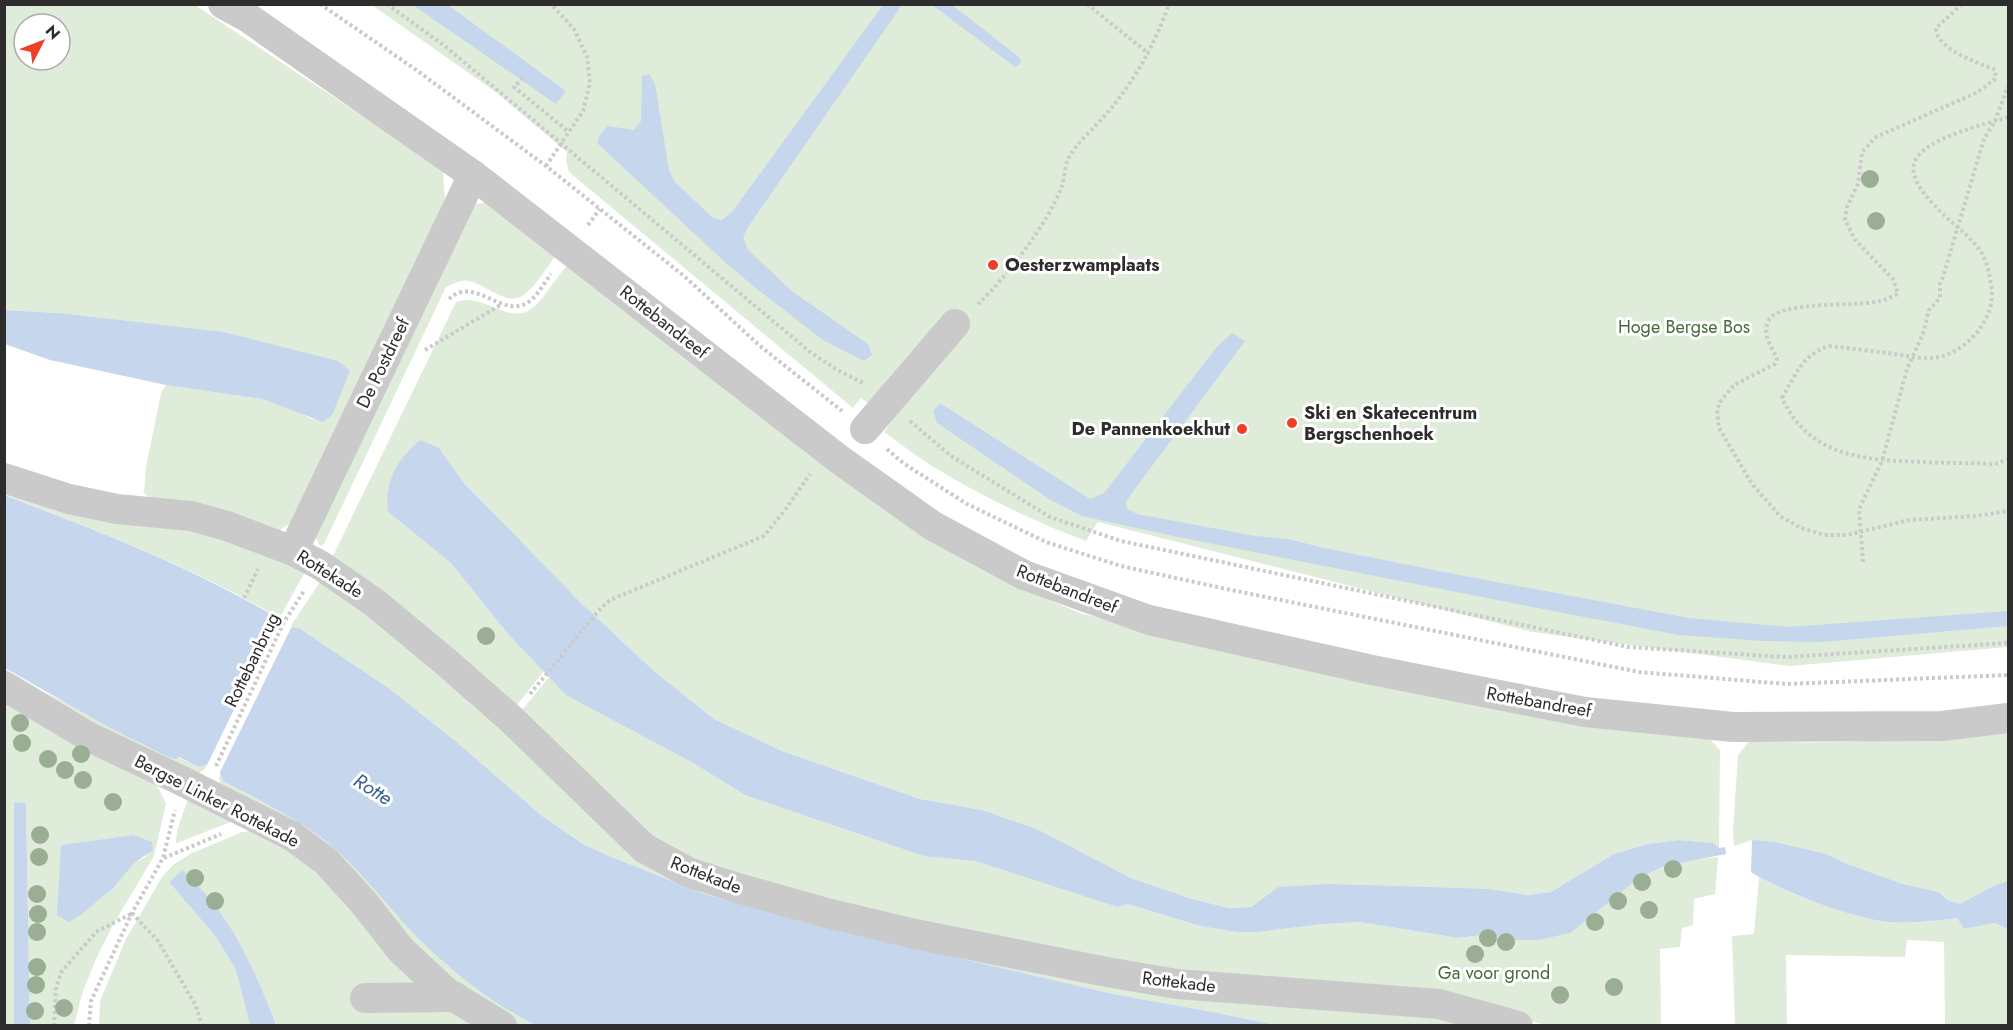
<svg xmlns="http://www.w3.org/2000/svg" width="2013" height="1030" viewBox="0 0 2013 1030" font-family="Jost,sans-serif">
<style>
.green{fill:#e0ecda;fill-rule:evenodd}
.water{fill:#c5d6ed}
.pier{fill:#fff}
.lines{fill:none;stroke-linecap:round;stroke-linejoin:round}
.path{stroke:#cacaca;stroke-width:4;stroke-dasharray:3 3;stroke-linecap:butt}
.minor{stroke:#cacaca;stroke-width:30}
.tree{fill:#99ae92}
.poi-dot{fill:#ee3e26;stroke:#fff;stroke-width:2}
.labels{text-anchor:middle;stroke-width:6;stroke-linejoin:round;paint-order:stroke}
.poi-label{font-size:18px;font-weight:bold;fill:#2d2d2d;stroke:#fff;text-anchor:start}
.street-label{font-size:18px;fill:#2d2d2d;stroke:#fff}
.park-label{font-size:18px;fill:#466b39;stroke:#fff}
.water-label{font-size:20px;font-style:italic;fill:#375e93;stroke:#fff}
</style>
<rect width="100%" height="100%" fill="#fff"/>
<g class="green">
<path d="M4,5H195L394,137L443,172L445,200L297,519L275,533L155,502L144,493L146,467L161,393L166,385L262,399L294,410L312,419L332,415L58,313L5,310ZM24,24H60V60H24Z"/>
<path d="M372,5H2008V647L1790,666L1532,632L1098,522L1086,541C1034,521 984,498 937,469C918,458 901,444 884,432L891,422L861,398L853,408L569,172L566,161L567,152L497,93Z"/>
<path d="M484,203L498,211L556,255C546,268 536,287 522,296C506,306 485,284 469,281C462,279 453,284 446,287L324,544L320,546L315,536L475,204Z"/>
<path d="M568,265L1009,583L1080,613L1167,635L1708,737L1720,750L1719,848L1713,843L1679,840L1647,844L1614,854L1551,892L1527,895L1490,889L1278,887L1251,907L1229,908L1192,899L1131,878L1037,829L982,810L920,799L782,751L714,719L654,671L582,604L464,483L439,448L388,512L451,563L508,634L544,671L517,705L331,560L456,302C481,292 505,322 528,311C540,306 557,275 568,265Z"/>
<path d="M4,490L199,529L306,570L278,621L271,613C186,565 96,530 5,495Z"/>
<polygon points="322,579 387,623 630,848 842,925 1380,1005 1490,1025 1275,1025 1218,1013 1113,994 924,951 808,923 702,893 609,856 583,844 542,816 459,744 390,689 299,628 290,627"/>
<polygon points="4,668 42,691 198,767 207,765 204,770 192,777 5,679"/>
<path d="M549,677L567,695L693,763L745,795L975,861L1117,907L1128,904L1200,926L1236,932H1258L1324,924L1360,922L1458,938L1490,934L1514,940L1626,887C1655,866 1683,861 1718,857L1715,894L1694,899L1693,925L1682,928L1680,947L1660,949L1661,1025H1546L1440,997L1195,979L809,900L648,842L522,710Z"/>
<path d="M4,698L153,780L160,791L166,804L154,856L113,925L96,959L83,991L74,1025H23H30L26,803L15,802L14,1023L20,1025H5ZM133,835L147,856L134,863L62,845Z"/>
<path d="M2008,731V881L1995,885L1960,904L1947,900L1939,892L1903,884L1845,863L1826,854L1752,840L1734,846L1733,829L1738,755L1750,740C1836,747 1923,737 2008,731Z"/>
<path d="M221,772C264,800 310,826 348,861C372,882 391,909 413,932C446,968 492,1004 536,1025H519L493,1012L221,790L219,777Z"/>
<polygon points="189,796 236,820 177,843 176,842 177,831"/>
<path d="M257,830L292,845L446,1004L481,1025H276C260,982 241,938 212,901C203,890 192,880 183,870L169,882L216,937L236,970L250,1025L99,1026L100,1001L126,939L162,877L173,865L190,854L242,832Z"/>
<path d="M1759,877C1790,895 1852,917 1887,922C1910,925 1934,921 1957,918L1964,929L1995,923L2008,929V1025H1945L1944,942L1907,940L1905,957L1786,955L1787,1025H1735L1732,936L1754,934Z"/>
</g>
<g class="water">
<polygon points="413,5 448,5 566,91 556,104"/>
<polygon points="883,5 902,5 748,227 743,237 748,250 793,292 868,344 872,355 864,361 823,340 758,290 727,264 597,143 601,133 608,126 634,130 641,121 642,76 649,74 655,84 669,170 674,181 713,218 722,220 732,212"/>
<polygon points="932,5 952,5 1019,57 1021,61 1019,65 1015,67"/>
<polygon points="4,310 58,313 224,332 338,361 350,371 332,415 323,422 262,399 166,385 50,360 5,344"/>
<polygon points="1232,333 1245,341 1126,501 1127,509 1137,514 1255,536 1288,539 1324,548 1454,574 1689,618 1788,627 2008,611 2008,626 1821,642 1763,641 1679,635 1553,611 1183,538 1082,516 1049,499 937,423 933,411 940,403 1090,499 1104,493 1216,348"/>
<path d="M420,440L439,448L464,483L582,604L654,671L714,719L782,751L920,799L982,810L1037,829L1131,878L1192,899L1229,908L1251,907L1278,887L1329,884L1490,889L1527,895L1551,892L1614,854L1647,844L1679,840L1713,843L1719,848L1725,847L1726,854L1665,866L1639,878L1570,933L1538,940H1514L1490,934L1458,938L1360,922L1324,924L1258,932H1236L1200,926L1128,904L1117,907L975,861L924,856L745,795L693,763L566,695L508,634L451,563L388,512C384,482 397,459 420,440Z"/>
<path d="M4,495C96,530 186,565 271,614C279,623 287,627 299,628L390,689L459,744L542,816L583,844L609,856L702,893L808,923L1113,994L1218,1013L1275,1025H536C491,1004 450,970 415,935C393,912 373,886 350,863C315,827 268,804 223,781L220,772L207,765L198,767L179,757L176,759L168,757L103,724L5,668Z"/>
<polygon points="14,802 26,803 30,1025 14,1024"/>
<polygon points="133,835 152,842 153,850 134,863 114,887 82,914 69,922 57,915 61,845"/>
<path d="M1752,840L1775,842L1826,854L1845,863L1903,884L1939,892L1947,900L1960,904L1995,885L2008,881V929L1995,923L1964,929L1957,918C1934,921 1911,924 1888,922C1851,918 1782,892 1751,872Z"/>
<path d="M183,870C192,880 203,890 212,901C241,938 260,982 276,1025H250L236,970L216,937L169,882Z"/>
</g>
<polygon class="pier" points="278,619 292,626 219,774 206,767"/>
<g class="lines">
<g class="path">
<polyline points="320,4 415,69 546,166 684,276 760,346 842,411"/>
<polyline points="387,4 446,47 810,352 837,370 865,384"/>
<polyline points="1087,4 1149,54"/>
<path d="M1962,4L1936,28C1936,50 1978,62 1995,70L1996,78L1978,92L1876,137L1862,152L1858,184L1847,207L1845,220L1855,240L1893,279L1898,294C1892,296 1886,300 1881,301C1859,307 1780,300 1769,320C1761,333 1772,347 1777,359L1775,364L1734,385L1720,402L1717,410L1719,428L1752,484L1780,516L1801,528L1824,535H1847L1909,520L1976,516L2008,511"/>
<polyline points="523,78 514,87 569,132"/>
<path d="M2008,117C1986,124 1925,138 1915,161C1903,188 1960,226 1976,245C1985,256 1988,266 1990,279C1993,293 1993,305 1986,318C1976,339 1953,358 1929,358C1916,358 1902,355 1888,353C1869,351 1849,348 1829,346C1801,356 1796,374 1782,398C1809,457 1865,460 1921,462C1946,463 1971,463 1995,464L2008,459"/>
<polyline points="546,166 583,111 590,83 587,57 574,29 551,4"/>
<polyline points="588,225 600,209"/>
<path d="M449,299C474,275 501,318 527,303C537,297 544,283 551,274"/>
<path d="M978,304C1004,280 1049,222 1061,188C1065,179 1064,166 1069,157C1075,145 1098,124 1108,112C1135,80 1155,44 1169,4"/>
<polyline points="425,350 502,304"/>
<polyline points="910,421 951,456 1050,517 1121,541 1628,647 1786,657 2008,643"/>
<polyline points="887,449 903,463 967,504 1046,542 1121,566 1231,590 1639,672 1787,684 2008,675"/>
<polyline points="1863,562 1859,509 1882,461 1907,369 1923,334 1929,310 1940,298 1940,283 1943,277 1984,139 1995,121 2008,86"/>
<polyline points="244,598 258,569"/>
<polyline points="530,694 600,609 610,600 764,536 785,510 810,474"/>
<polyline points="216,766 284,622 304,591"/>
<polyline points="164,858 221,834"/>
<polyline points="132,913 158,941 196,1006 202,1026"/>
<polyline points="54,1026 56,987 62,971 96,932 131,914"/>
<polyline points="89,1026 91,1001 132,913 163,858 175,810"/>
</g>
<g class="minor">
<polyline points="223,4 247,17 473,175 840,460 933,526 1024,575 1149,620 1372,670 1585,712 1733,727 1942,726 2008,718"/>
<polyline points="865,429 955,324"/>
<polyline points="4,478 69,499 117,509 191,516 227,526 293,551 320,565 375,603 446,662 511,719 644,848 688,872 741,889 823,912 915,934 1107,972 1177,984 1439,1004 1518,1026"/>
<polyline points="293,551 473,175"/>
<polyline points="4,686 89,737 180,780 292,836 326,861 364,903 401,950 446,992 502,1026"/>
<polyline points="365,998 455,997"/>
</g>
</g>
<g class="tree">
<circle cx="1870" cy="179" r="9"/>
<circle cx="1876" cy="221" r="9"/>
<circle cx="486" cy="636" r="9"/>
<circle cx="20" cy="723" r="9"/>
<circle cx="22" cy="743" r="9"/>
<circle cx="81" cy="754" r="9"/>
<circle cx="48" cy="759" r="9"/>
<circle cx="65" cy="770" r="9"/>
<circle cx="83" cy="780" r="9"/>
<circle cx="113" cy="802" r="9"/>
<circle cx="40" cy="835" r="9"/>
<circle cx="39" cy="857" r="9"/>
<circle cx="1673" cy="869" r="9"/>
<circle cx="195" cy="878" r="9"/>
<circle cx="1642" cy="882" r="9"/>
<circle cx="37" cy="894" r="9"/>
<circle cx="215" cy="901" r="9"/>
<circle cx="1618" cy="901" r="9"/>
<circle cx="1649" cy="910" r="9"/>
<circle cx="38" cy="914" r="9"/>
<circle cx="1595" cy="922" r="9"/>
<circle cx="37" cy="932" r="9"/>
<circle cx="1488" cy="938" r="9"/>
<circle cx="1506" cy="942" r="9"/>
<circle cx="1475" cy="954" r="9"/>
<circle cx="37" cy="967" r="9"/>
<circle cx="36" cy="985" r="9"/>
<circle cx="1614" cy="987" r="9"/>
<circle cx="1560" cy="995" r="9"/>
<circle cx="64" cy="1008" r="9"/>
<circle cx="35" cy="1011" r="9"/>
</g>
<g class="poi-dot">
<circle cx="993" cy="265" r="6"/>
<circle cx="1292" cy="423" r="6"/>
<circle cx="1242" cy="429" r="6"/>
</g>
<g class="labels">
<g class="poi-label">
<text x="1005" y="271">Oesterzwamplaats</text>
<text x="1304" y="419">Ski en Skatecentrum<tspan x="1304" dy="21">Bergschenhoek</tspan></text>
<text x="1230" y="435" text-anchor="end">De Pannenkoekhut</text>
</g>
<g class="street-label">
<text transform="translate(664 322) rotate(38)" y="6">Rottebandreef</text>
<text transform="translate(383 363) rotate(-64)" y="6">De Postdreef</text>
<text transform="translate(330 574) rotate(32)" y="6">Rottekade</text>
<text transform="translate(1067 589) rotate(21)" y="6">Rottebandreef</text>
<text transform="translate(252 660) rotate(-64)" y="6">Rottebanbrug</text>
<text transform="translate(1539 702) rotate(10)" y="6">Rottebandreef</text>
<text transform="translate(217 801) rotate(27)" y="6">Bergse Linker Rottekade</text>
<text transform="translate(706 875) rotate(21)" y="6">Rottekade</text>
<text transform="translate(1179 982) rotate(7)" y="6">Rottekade</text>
</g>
<g class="park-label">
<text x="1684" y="333">Hoge Bergse Bos</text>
<text x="1494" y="979">Ga voor grond</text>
</g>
<g class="water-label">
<text transform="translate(373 789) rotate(32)" y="7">Rotte</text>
</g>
</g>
<rect width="2013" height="1030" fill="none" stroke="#2d2d2d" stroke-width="12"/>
<g transform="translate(42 42) rotate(48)"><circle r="28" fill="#ffffff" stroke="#ababab" stroke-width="1.5"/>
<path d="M0-4.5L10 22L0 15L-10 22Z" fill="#ee3e26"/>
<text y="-9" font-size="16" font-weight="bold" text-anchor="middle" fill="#2d2d2d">N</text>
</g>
</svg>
